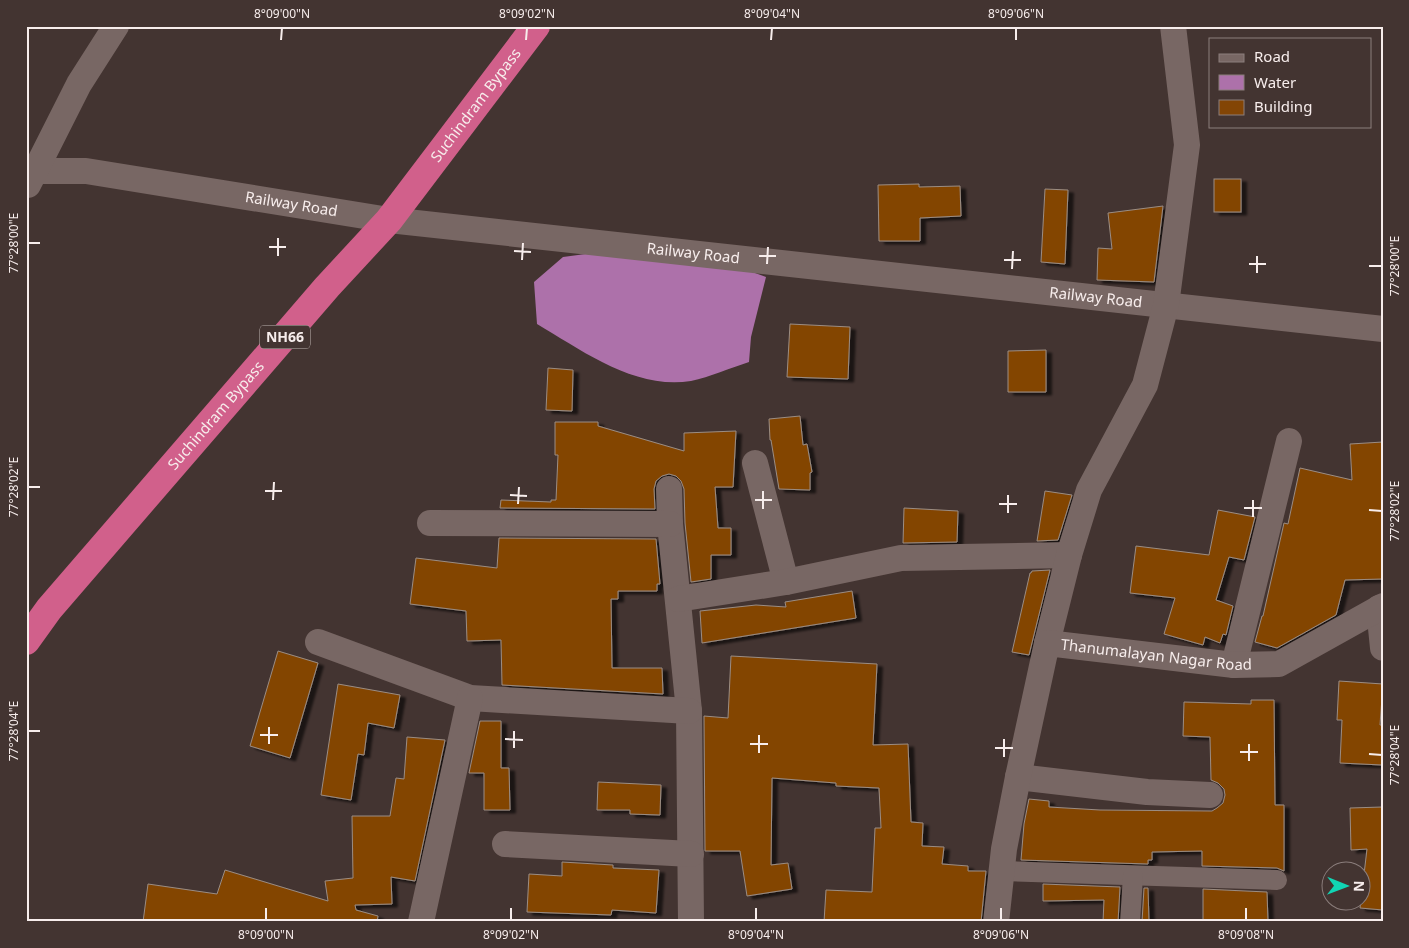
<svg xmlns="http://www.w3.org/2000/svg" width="1409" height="948" viewBox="0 0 1409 948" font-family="'Noto Sans',sans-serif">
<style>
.water{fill:#ad71aa}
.building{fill:#834505;stroke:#9b8d83;filter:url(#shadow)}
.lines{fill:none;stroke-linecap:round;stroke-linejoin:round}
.pedestrian{stroke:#786764;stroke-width:20}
.minor{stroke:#786764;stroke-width:26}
.trunk{stroke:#d1608b;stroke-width:28}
.ticks{fill:none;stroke:#f7edec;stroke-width:2}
.labels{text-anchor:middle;stroke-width:4;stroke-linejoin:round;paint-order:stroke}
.shield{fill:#433431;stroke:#c1b6b4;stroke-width:1}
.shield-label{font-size:14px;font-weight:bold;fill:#f7edec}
.street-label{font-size:15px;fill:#f7edec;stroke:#433431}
.neatline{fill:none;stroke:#f7edec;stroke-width:2}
.ticks-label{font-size:12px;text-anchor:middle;fill:#f7edec}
</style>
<defs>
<filter id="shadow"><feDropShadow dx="5.5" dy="3" stdDeviation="1" flood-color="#0009"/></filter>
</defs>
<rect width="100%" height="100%" fill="#433431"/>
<path class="water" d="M623,249L711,257L766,277L751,337L749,362C730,368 710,377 691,381C635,390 583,351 537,324L534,282L563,257Z"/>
<g class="building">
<rect x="1214" y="179" width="27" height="33"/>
<polygon points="919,184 919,187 960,186 961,216 920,218 920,241 879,241 878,185"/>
<polygon points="1045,189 1068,190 1065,264 1041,262"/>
<polygon points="1163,206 1154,282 1097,280 1098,248 1112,249 1108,213"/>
<polygon points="790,324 850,327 848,379 787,377"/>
<polygon points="1046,350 1046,392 1008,392 1008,351"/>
<polygon points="548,368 573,370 572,411 546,410"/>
<polygon points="800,416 803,445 807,444 812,472 810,473 810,490 779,489 771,440 770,440 769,419"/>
<polygon points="555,422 598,422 598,426 684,451 684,433 736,431 733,487 715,487 718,528 731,528 731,555 711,555 711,579 691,582 685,523 684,489 681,481 676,476 669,474 662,476 656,481 654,489 655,509 500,508 501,500 551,502 551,500 556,500 558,455 555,455"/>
<polygon points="1383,442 1383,579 1345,580 1336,615 1277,648 1255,642 1262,616 1263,616 1284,523 1288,524 1300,468 1352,480 1350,444"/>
<polygon points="1045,491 1072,495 1058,540 1037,541"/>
<polygon points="904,508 958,511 957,542 903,543"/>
<polygon points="1218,510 1255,517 1244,560 1229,557 1216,600 1233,606 1226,635 1223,634 1220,643 1205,637 1203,645 1164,634 1175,598 1130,593 1136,546 1209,555"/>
<polygon points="499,538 656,539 660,584 657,584 657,591 618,591 618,599 611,599 612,668 662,668 663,694 502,685 501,640 467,641 466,611 410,604 416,558 497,568"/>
<polygon points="1050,570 1029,655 1012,652 1030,573 1031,573 1032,571"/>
<polygon points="852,591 856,618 702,643 700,611 756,605 786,607 785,602"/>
<polygon points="278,651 318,663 290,758 250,746"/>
<polygon points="731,656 877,664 873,745 908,744 911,822 923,823 922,846 944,847 942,864 968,866 968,871 986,871 981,922 824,922 826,890 872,892 875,828 881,828 879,788 836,786 836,783 772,778 771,865 788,863 792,889 747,896 740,851 705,851 704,716 728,718"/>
<polygon points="1339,681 1383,684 1380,725 1383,725 1382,765 1340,763 1342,720 1337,720"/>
<polygon points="338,684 400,695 394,728 368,723 364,755 358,754 351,800 321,795"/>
<polygon points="1251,700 1274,700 1275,805 1284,805 1284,871 1277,868 1202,866 1202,851 1152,852 1152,860 1148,860 1148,864 1021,860 1024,824 1029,799 1049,801 1049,807 1100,810 1212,811 1217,808 1223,803 1225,795 1224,789 1218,783 1211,780 1210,737 1183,736 1184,702 1251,704"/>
<polygon points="480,721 501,721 501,768 509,768 510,810 484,810 484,773 469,773"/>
<polygon points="407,737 445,740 415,881 391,877 392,904 355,905 356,910 378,916 377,922 143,922 148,884 217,894 225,870 328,901 325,881 353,878 352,816 390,816 396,778 404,779"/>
<polygon points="598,782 661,785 660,815 630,814 630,810 597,810"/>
<polygon points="1382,807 1383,910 1360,908 1367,849 1351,850 1350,808"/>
<polygon points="562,862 613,865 613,868 659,870 656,913 612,910 611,915 527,912 529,874 562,876"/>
<polygon points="1043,884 1120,887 1118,922 1103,922 1104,900 1043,901"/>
<polygon points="1144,888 1148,888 1149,922 1142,922"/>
<polygon points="1203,889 1267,892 1268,922 1203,922"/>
</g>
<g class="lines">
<g class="pedestrian">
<polyline points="1002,871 1277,880"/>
<polyline points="1130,922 1133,876"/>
</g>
<g class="minor">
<path id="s1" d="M35,171H86L389,220L1383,329"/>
<polyline points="28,185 79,84 116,26"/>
<polyline points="755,463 786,582"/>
<polyline points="669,489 670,524 689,711 691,922"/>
<polyline points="430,523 670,524"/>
<polyline points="678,599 786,582 901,558 1069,555"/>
<polyline points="1379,608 1383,648"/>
<polyline points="318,642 470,698 689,711"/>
<polyline points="1047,643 1069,555 1089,490 1145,385 1166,305 1187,145 1173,26"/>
<polyline points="1234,665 1289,441"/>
<polyline points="1018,777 1147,792 1210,795"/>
<polyline points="505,844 691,854"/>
<polyline points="421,922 470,698"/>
<path id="s2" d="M996,922L1004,849L1018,777L1047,643L1234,665L1279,664L1383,606"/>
</g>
<path class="trunk" id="s3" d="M26,641L49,609L327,287L389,220L536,26"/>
</g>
<path class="ticks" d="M281,40L282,28M526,40L527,28M771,40L772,28M1016,40V28M28,243H40M269,247H286M514,251L531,252M278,256V238M759,256H776M522,260L523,243M1004,260H1021M767,264L768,247M1249,264H1266M1369,266H1382M1012,269L1013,251M1257,273V256M28,487H40M265,491H282M510,495L527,496M273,500L274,482M755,500H772M518,504L519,487M999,504H1017M1244,508H1262M763,509V491M1369,510L1382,511M1008,513V495M1253,517V500M28,731H40M260,735H278M505,739L523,740M269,744V727M750,744H768M514,748V731M995,748H1013M1240,752H1258M759,753V735M1369,754L1382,755M1004,757V739M1249,761V744M266,920V908M511,920V908M756,920V908M1001,920V908M1246,920V908"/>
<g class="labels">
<rect class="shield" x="260" y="325.5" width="50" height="23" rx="4"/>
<g class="shield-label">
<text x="285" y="342">NH66</text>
</g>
<g class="street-label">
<text dy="5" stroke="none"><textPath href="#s3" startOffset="700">Suchindram Bypass</textPath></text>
<text dy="5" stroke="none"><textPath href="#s1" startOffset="259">Railway Road</textPath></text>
<text dy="5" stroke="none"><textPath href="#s1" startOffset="664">Railway Road</textPath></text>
<text dy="5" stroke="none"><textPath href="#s1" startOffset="1069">Railway Road</textPath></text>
<text dy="5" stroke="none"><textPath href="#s3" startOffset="295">Suchindram Bypass</textPath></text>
<text dy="5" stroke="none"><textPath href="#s2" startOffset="394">Thanumalayan Nagar Road</textPath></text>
</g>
</g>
<rect width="1409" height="948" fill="none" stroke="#433431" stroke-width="55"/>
<rect x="1209" y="38" width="162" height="90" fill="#433431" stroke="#8b7e7c"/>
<rect x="1219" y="54" width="25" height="8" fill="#786764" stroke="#8b7e7c"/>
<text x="1254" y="62" font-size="15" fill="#f7edec">Road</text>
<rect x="1219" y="75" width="25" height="15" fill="#ad71aa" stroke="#8b7e7c"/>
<text x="1254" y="88" font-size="15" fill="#f7edec">Water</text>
<rect x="1219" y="100" width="25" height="15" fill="#834505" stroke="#8b7e7c"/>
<text x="1254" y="112" font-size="15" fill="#f7edec">Building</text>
<g transform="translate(1346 886) rotate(91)"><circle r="24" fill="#433431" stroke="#8b7e7c"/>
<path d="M0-4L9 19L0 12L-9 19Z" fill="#11d5b4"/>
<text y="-8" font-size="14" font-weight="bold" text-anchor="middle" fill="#f7edec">N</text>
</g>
<rect x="28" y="28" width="1354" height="892" class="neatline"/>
<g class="ticks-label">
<text x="282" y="18">8°09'00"N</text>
<text x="527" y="18">8°09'02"N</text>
<text x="772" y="18">8°09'04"N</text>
<text x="1016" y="18">8°09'06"N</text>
<text transform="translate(14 243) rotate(-90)" y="4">77°28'00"E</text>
<text transform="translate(1395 266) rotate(-90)" y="4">77°28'00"E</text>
<text transform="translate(14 487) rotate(-90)" y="4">77°28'02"E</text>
<text transform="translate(1395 511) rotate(-90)" y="4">77°28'02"E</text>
<text transform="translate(14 731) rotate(-90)" y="4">77°28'04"E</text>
<text transform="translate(1395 755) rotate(-90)" y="4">77°28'04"E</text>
<text x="266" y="939">8°09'00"N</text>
<text x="511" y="939">8°09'02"N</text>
<text x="756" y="939">8°09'04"N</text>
<text x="1001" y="939">8°09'06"N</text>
<text x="1246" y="939">8°09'08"N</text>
</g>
</svg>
